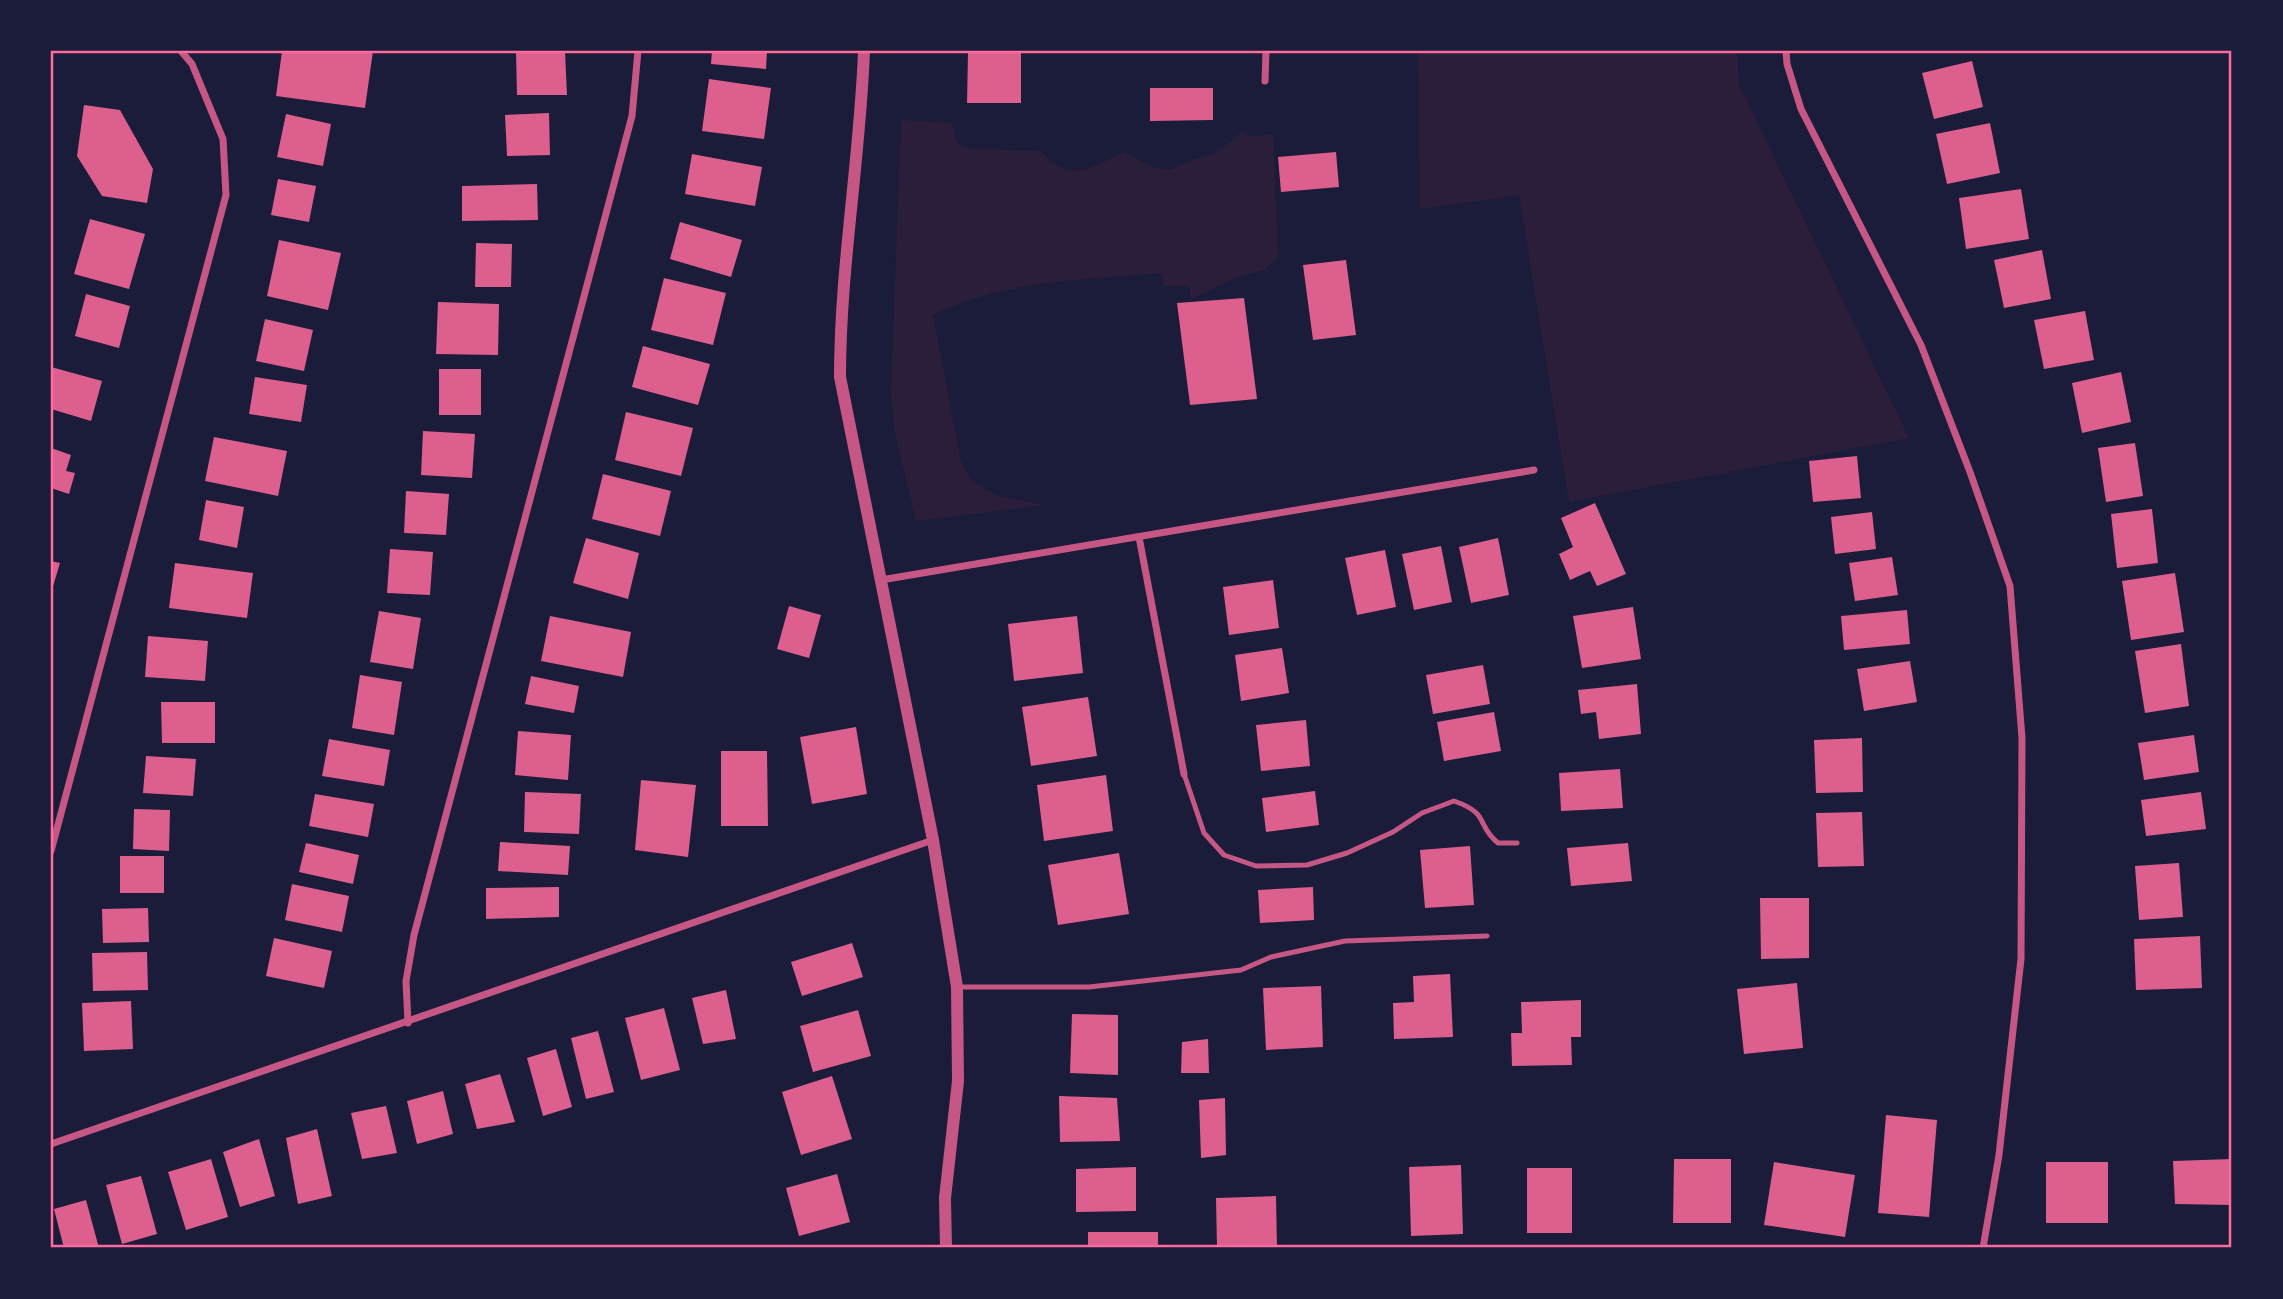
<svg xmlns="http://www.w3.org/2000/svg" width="2283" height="1299" viewBox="0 0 2283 1299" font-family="Figtree,sans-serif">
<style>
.green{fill:#2a1e3b}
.building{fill:#dd5f8e}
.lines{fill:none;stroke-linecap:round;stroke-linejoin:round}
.service{stroke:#c65784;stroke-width:5}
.minor{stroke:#c65784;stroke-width:7}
.tertiary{stroke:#c65784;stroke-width:12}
.neatline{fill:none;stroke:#ff6b9d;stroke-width:2.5}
</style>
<rect width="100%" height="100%" fill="#1b1b3a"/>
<g class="green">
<polygon points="1418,51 1737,51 1739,84 1909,438 1569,502 1519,195 1420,209"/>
<path d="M901,120L952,123L956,141L967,148L977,149L1041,151C1070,185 1091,168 1124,152L1155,168L1171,170L1191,160L1213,154L1233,140L1242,131L1247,136L1273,135L1278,257L1264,270L1235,278L1190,300V286H1163L1161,273C1084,280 1003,280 933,315L961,462L973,482L998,496L1044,505L916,521L895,434L891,392Z"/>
</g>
<g class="building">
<polygon points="282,51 373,51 365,108 276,96"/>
<polygon points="565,51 567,95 517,95 516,52"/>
<polygon points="712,51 767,51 766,69 711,64"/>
<polygon points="968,53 1021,53 1021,103 967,103"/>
<polygon points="1972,61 1983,107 1934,119 1922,73"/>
<polygon points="709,79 771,88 764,139 702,131"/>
<polygon points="1150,88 1213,88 1213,120 1150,121"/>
<polygon points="84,105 120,110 153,169 147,203 102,196 77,156"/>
<polygon points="549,113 550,155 507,156 505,115"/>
<polygon points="286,114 331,124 323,166 277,157"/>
<polygon points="1990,123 2000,173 1947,184 1936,134"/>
<polygon points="1336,152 1339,187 1281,192 1278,157"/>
<polygon points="692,154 762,167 755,206 685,194"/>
<polygon points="278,179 316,186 309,222 271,215"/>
<polygon points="537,184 538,220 462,221 462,186"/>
<polygon points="2021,189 2029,239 1966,249 1959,198"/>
<polygon points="90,219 145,234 129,289 74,274"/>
<polygon points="680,222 742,240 731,277 670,259"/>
<polygon points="279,240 341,253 328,310 267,296"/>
<polygon points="476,243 512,244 511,287 475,287"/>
<polygon points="2042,250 2051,299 2004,308 1994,260"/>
<polygon points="1346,260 1356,335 1313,340 1303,265"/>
<polygon points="664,278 726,293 713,345 651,330"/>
<polygon points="86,294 130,306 119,348 75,336"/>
<polygon points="1244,298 1257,399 1190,405 1177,303"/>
<polygon points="438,302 499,304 498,355 436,354"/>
<polygon points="2085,311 2094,360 2044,369 2034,320"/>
<polygon points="265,319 313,330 304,371 256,361"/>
<polygon points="643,346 710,364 698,405 632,387"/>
<polygon points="51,367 102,381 91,421 51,409"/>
<rect x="439" y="369" width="42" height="46"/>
<polygon points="2121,372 2131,422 2082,433 2072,383"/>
<polygon points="255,377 307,385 301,422 249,414"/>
<polygon points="626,412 693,428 681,476 615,460"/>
<polygon points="423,431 475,434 472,478 421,475"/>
<polygon points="214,437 287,451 278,496 205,481"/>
<polygon points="2135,443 2143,496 2106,502 2098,448"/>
<polygon points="51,448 71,455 66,471 75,473 69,494 51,488"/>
<polygon points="1857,456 1861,498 1813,502 1809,461"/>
<polygon points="603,474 671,491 660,536 592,519"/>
<polygon points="406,491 449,494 446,535 404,533"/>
<polygon points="206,500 244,507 237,548 199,540"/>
<polygon points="1595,503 1626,574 1597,586 1590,571 1570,580 1559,554 1573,547 1561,518"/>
<polygon points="2152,509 2158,563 2117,568 2111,514"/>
<polygon points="1872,512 1876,549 1835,554 1831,517"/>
<polygon points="586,538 639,553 628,599 573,583"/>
<polygon points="1498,538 1509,595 1471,603 1459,547"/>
<polygon points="1441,546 1452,602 1414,610 1402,554"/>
<polygon points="390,549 433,552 430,595 387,593"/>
<polygon points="1385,550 1396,607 1357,615 1345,558"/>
<polygon points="1892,557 1898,595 1855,601 1849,563"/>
<polygon points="51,561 60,563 51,593"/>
<polygon points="175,563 253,573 247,618 169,608"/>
<polygon points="2175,573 2184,632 2131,640 2122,581"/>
<polygon points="1273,580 1279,628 1229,635 1223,587"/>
<polygon points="789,606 821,615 809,658 777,649"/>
<polygon points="1633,607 1641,659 1582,668 1573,616"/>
<polygon points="1907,610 1910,644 1844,650 1841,616"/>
<polygon points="379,611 421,618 413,669 370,662"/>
<polygon points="550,616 631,632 623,677 541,661"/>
<polygon points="1077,616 1083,673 1014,681 1008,624"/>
<polygon points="148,636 208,641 205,681 145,677"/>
<polygon points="2181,644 2189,706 2145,713 2135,651"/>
<polygon points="1282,648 1289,693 1241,701 1235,655"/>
<polygon points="1910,661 1917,702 1864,711 1857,669"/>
<polygon points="1483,665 1490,704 1433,714 1426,675"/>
<polygon points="360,675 402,682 394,735 352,728"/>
<polygon points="531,676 579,686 574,713 525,704"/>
<polygon points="1637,684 1641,734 1599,739 1596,712 1581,714 1578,690"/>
<polygon points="1088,697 1097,756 1031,766 1022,707"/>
<polygon points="161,702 215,702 215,743 162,743"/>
<polygon points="1494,712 1501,751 1444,761 1437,722"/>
<polygon points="1306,720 1310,766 1261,771 1256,725"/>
<polygon points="856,727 867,794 812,804 800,737"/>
<polygon points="518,731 571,735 568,780 515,775"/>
<polygon points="2194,735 2199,772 2144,780 2138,743"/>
<polygon points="1862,738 1863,792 1816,793 1814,740"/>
<polygon points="329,739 390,750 384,786 322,776"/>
<polygon points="721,751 767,751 768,826 721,826"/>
<polygon points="146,756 196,759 193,796 143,793"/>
<polygon points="1620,769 1623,808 1561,811 1559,773"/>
<polygon points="1106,775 1113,831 1044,841 1037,785"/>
<polygon points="641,780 696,785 688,857 635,850"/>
<polygon points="1315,791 1319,825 1266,832 1262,798"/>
<polygon points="525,792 581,794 579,834 524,832"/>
<polygon points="2201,792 2206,829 2146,836 2141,800"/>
<polygon points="315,794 374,804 368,837 309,826"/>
<polygon points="134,809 170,810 169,851 133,849"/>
<polygon points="1862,812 1864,866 1818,867 1816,813"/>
<polygon points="500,842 570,846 568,875 498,871"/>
<polygon points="306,843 359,855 353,884 299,872"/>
<polygon points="1628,843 1632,881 1571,886 1567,848"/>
<polygon points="1470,846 1474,905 1425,908 1420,850"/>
<polygon points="1119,853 1129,914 1058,925 1048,865"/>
<rect x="120" y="856" width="44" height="37"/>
<polygon points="2179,863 2183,917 2139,920 2135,866"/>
<polygon points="292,884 349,896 342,932 285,920"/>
<polygon points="559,887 559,917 486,919 486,888"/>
<polygon points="1313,887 1314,920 1260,923 1258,890"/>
<polygon points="1760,898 1809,898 1809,958 1761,959"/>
<polygon points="148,908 149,942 103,943 102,909"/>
<polygon points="2200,936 2202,988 2136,990 2134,939"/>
<polygon points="274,938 332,951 324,988 266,976"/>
<polygon points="852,943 863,977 802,996 791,962"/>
<polygon points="147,952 148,990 93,991 92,953"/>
<polygon points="1450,974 1453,1037 1394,1039 1393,1003 1414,1002 1413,976"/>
<polygon points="1797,983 1803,1048 1744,1054 1737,989"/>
<polygon points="1321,986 1323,1047 1266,1050 1263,988"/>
<polygon points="726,990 736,1039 703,1044 692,998"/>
<polygon points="1581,1000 1581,1037 1571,1037 1572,1065 1512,1066 1511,1033 1522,1033 1521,1002"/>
<polygon points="131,1001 133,1049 84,1051 82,1003"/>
<polygon points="664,1008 680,1070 641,1080 625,1018"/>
<polygon points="858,1010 871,1056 813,1072 800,1026"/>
<polygon points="1072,1014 1118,1015 1118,1075 1070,1073"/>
<polygon points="598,1031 614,1092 586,1099 571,1038"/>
<polygon points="1208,1039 1209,1073 1181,1073 1182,1042"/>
<polygon points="556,1049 572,1107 543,1116 527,1058"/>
<polygon points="500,1074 515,1122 477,1129 465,1084"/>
<polygon points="832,1076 852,1139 801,1155 782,1092"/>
<polygon points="443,1091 453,1134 417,1144 407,1101"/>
<polygon points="1059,1096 1117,1098 1120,1141 1060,1142"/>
<polygon points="1225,1098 1226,1155 1201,1158 1199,1100"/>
<polygon points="386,1106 397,1153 362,1159 351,1113"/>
<polygon points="1886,1115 1937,1120 1929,1217 1878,1213"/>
<polygon points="317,1129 332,1196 298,1204 286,1138"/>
<polygon points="259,1139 275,1196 240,1207 223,1152"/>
<polygon points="211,1159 228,1217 186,1230 168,1172"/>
<polygon points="1674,1159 1731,1159 1731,1223 1673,1223"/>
<polygon points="2232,1159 2232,1205 2175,1204 2173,1161"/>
<polygon points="1774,1162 1855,1175 1845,1237 1764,1225"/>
<rect x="2046" y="1162" width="62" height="61"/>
<polygon points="1461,1165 1463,1234 1411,1236 1409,1167"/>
<polygon points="1136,1167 1136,1211 1076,1212 1076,1169"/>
<rect x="1527" y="1168" width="45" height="65"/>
<polygon points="837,1174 850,1222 799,1236 786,1188"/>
<polygon points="141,1176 157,1234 122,1244 106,1185"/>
<polygon points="1276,1196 1277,1248 1217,1248 1216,1198"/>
<polygon points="86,1200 99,1248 64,1248 54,1209"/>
<rect x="1088" y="1232" width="70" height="16"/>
</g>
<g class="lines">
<g class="service">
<path d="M1184,774L1204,833L1224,855L1256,866L1307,865L1347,853L1393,832L1422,813L1454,801C1491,814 1475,824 1498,843H1517"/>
<polyline points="957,987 1089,987 1241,970 1271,957 1345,941 1487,936"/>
</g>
<g class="minor">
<polyline points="1786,51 1787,64 1801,109 1921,345 1970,472 2010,586 2022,738 2021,959 1999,1155 1983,1248"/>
<polyline points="1265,81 1266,51"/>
<polyline points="1139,537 1184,774"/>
<polyline points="881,580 1534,470"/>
<polyline points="51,851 226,195 223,139 192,64 181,51"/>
<polyline points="408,1023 406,981 414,935 632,116 638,51"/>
<polyline points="51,1144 933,840"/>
</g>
<path class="tertiary" d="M864,51C860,160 840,268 840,377L933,840L957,987L958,1081L945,1198L946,1248"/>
</g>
<rect width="2283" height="1299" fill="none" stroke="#1b1b3a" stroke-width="105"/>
<rect x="52" y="52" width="2178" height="1194" class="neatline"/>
</svg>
